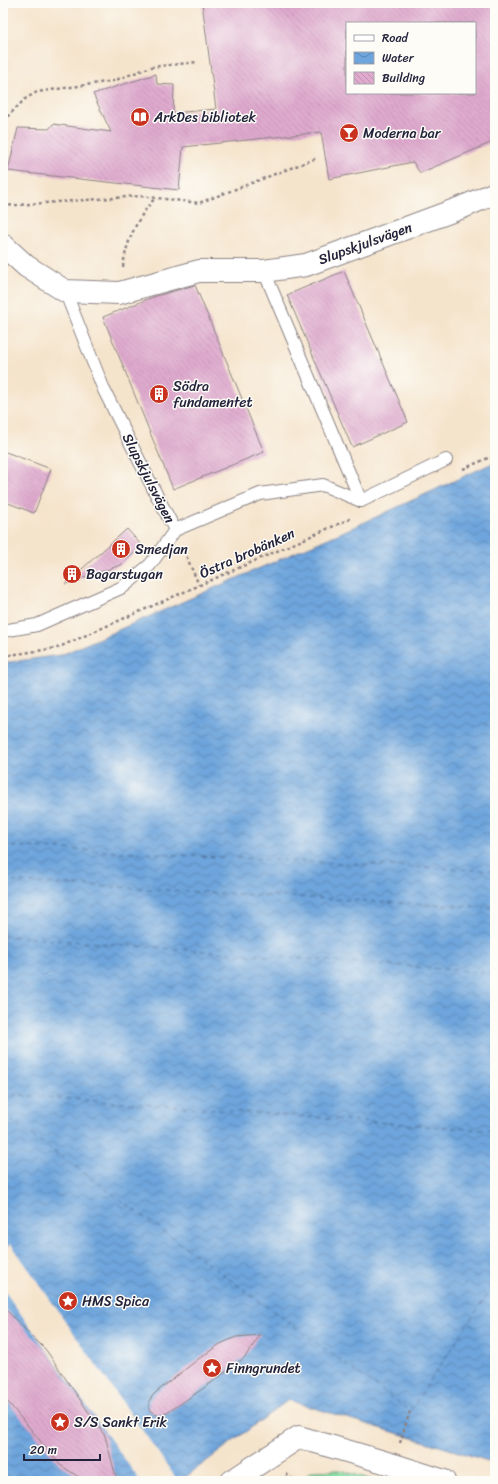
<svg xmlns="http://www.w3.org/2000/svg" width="498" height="1484" viewBox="0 0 498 1484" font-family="Sriracha,sans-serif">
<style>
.park{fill:url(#park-crowns);stroke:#54806e}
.water{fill:url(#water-waves);stroke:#48648c}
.pier{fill:#f5e4cc}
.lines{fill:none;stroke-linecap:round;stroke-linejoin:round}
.ferry{stroke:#445d83;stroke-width:1;stroke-dasharray:5 4;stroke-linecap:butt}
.building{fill:url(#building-back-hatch);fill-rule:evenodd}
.lane-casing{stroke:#8c8384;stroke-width:14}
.street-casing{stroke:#8c8384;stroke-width:24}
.path{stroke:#8c8384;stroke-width:2.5;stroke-dasharray:3 3;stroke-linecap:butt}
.lane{stroke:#fff;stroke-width:12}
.street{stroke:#fff;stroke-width:22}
.labels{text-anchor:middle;stroke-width:3;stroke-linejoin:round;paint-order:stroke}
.poi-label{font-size:14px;fill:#22223b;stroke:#fdfcf7;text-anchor:start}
.street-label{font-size:14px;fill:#22223b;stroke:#fdfcf7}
</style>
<defs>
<pattern id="park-crowns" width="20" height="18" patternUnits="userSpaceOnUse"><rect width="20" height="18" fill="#85dda2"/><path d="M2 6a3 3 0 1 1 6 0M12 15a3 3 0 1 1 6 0" fill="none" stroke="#73bd8c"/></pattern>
<pattern id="water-waves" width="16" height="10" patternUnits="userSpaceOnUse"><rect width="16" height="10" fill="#6ea5dc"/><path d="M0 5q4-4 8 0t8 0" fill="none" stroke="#5a86b4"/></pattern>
<pattern id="building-back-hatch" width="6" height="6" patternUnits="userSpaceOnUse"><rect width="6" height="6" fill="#dfaace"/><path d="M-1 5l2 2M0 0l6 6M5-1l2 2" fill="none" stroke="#bf92b2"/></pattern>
</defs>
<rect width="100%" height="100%" fill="#fdfcf7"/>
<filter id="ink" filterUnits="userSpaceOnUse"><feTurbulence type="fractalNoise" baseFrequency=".025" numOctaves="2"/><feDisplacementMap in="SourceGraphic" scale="8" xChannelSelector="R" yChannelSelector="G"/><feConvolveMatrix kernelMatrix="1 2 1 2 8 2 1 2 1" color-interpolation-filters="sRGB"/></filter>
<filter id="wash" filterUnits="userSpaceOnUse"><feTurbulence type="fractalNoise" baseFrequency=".012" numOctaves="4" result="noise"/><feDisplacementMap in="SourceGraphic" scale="16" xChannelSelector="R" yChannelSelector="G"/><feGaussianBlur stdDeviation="0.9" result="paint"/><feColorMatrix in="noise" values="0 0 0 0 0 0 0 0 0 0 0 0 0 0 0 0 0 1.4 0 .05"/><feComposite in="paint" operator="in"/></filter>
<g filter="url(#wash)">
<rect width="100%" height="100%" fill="#f5e4cc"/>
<polygon class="park" points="340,1470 376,1481 298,1481 312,1471"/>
<polygon class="water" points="495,462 495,1463 288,1400 180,1481 3,1481 3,663 61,655 363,523"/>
<polygon class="pier" points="11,1244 178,1481 140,1481 3,1289 3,1251"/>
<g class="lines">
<g class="ferry">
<polyline points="3,846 495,871"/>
<polyline points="3,881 495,908"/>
<polyline points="3,936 495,973"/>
<polyline points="3,1094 495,1131"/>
<polyline points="3,1114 410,1411 495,1283"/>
</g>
</g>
<g id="blocks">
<g class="building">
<path d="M202,3H495V141L420,173L413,162L329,179L321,132L183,147L179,190L8,171L18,128L49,129L53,124L111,132L93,94L156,74L157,84L174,85L173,113L216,109ZM347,23H475V93H347Z"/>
<polygon points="344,271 408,422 352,447 287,295"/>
<polygon points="195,285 264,452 173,489 103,317 153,297"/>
<polygon points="3,451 51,469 34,513 3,501"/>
<polygon points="127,529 142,546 121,565 65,584"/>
<polygon points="3,1307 46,1350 105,1436 117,1481 87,1481 82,1479 60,1465 3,1396"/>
<polygon points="260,1335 245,1357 211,1383 167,1413 157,1415 149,1410 149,1401 154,1394 197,1360 220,1344 236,1337"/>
</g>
</g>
</g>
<g filter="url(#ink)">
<use href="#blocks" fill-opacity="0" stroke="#8c8384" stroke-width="1"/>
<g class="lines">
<defs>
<g id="lane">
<polyline points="264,271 361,501"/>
<polyline points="65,291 104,390 157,496 175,530"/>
<polyline points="175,530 260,494 323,485 361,501 446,460"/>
<polyline points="3,631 37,625 123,587 150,565 175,530"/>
</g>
<g id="street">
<polyline points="3,245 26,266 65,291 119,293 199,271 264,271 306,265 463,207 495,193"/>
<polyline points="232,1481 299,1437 394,1465 444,1481"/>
</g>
</defs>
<use href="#lane" class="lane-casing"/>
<use href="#street" class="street-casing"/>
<g class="path">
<polyline points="3,121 25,99 37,92 113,81 151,67 198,62"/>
<polyline points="3,206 140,196 199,203 317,158"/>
<path d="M123,267C126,241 138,217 155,198"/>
<polyline points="463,469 495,455"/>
<polyline points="184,551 199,585"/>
<polyline points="3,656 57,648 352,518"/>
<polyline points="400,1443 410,1411"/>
<polyline points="286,1474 296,1481"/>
</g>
<use href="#lane" class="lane"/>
<use href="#street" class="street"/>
</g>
</g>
<defs>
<symbol id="library-disc" viewBox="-11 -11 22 22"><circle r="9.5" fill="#c8321e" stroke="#fdfcf7"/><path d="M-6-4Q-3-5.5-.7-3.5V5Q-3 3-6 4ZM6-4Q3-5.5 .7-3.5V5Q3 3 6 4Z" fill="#fff"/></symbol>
<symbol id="bar-disc" viewBox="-11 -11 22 22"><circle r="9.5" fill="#c8321e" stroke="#fdfcf7"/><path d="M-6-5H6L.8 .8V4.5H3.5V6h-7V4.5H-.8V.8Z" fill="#fff"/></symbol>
<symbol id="building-disc" viewBox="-11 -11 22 22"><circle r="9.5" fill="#c8321e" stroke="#fdfcf7"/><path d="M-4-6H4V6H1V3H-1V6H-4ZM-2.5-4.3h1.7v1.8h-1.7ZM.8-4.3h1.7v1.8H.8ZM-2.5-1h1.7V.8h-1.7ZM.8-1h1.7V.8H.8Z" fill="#fff"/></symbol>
<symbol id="sight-disc" viewBox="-11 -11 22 22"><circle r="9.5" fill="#c8321e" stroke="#fdfcf7"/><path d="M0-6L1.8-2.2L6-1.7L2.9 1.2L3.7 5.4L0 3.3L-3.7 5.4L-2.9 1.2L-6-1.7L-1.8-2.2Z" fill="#fff"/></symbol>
</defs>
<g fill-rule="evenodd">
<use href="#library-disc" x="129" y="106" width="22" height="22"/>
<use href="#bar-disc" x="338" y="122" width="22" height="22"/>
<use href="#building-disc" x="148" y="383" width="22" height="22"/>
<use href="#building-disc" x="110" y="538" width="22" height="22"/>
<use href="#building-disc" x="61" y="563" width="22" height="22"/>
<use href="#sight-disc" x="57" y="1290" width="22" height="22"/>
<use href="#sight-disc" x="201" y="1357" width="22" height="22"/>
<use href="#sight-disc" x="49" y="1411" width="22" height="22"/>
</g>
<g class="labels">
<g class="poi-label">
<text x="154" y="122">ArkDes bibliotek</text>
<text x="363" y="138">Moderna bar</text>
<text x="173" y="391">Södra<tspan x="173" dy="16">fundamentet</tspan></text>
<text x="135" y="554">Smedjan</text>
<text x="86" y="579">Bagarstugan</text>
<text x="82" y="1306">HMS Spica</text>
<text x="226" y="1373">Finngrundet</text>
<text x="74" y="1427">S/S Sankt Erik</text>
</g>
<g class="street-label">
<text transform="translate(365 243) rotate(-20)" y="5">Slupskjulsvägen</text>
<text transform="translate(149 478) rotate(63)" y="5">Slupskjulsvägen</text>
<text transform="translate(247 553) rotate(-24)" y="5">Östra brobänken</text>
</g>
</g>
<rect width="498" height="1484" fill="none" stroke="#fdfcf7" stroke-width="16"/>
<rect x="346" y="22" width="130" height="72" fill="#fdfcf7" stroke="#a5a5ac"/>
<rect x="354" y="35" width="20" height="6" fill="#ffffff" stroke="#a5a5ac"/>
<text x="382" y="42" font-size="12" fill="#22223b">Road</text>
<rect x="354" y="52" width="20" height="12" fill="url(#water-waves)" stroke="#a5a5ac"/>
<text x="382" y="62" font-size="12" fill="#22223b">Water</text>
<rect x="354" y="72" width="20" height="12" fill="url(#building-back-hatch)" stroke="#a5a5ac"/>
<text x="382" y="82" font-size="12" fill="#22223b">Building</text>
<path d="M24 1454v6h76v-6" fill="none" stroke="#22223b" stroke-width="2"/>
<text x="30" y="1454" font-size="12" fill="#22223b" stroke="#fdfcf7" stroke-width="3" paint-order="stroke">20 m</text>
</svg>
